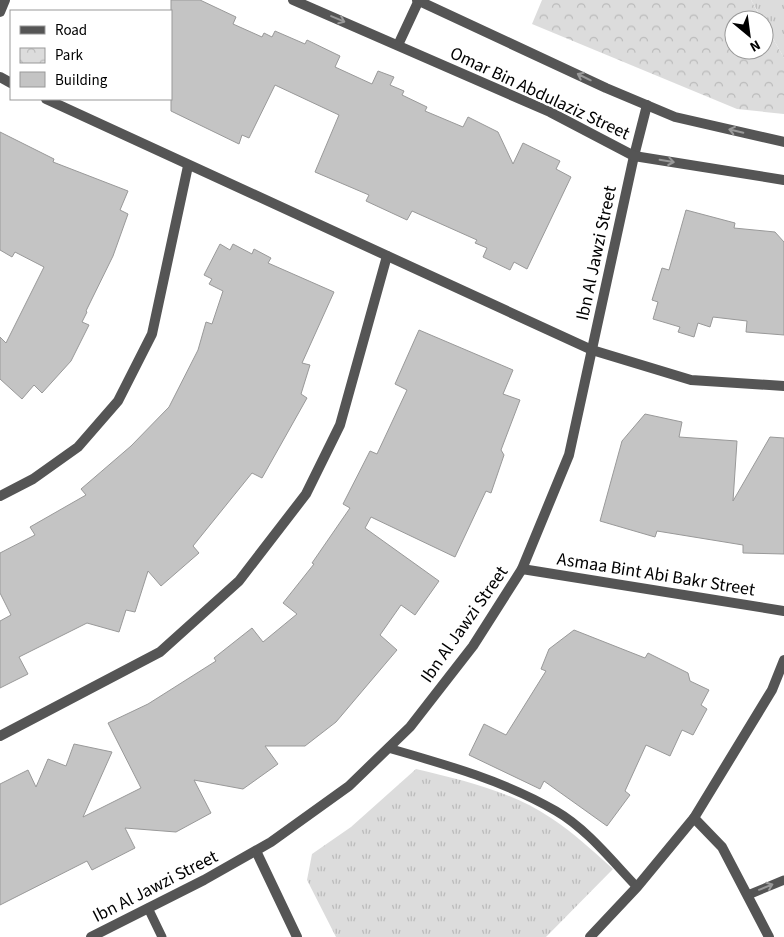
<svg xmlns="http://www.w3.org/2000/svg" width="784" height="937" viewBox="0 0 784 937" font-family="'Source Sans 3',sans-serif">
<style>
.grass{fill:url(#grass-tufts)}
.park{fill:url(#park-crowns)}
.building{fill:#c4c4c4;stroke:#999}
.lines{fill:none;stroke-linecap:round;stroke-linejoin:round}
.service{stroke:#555;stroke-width:9}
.minor{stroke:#555;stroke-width:10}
.tertiary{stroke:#555;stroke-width:10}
.oneway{stroke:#999}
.labels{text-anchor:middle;stroke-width:4.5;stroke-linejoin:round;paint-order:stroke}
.street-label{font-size:18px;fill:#000;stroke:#fff}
</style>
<defs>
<pattern id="grass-tufts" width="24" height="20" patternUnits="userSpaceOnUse" patternTransform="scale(1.25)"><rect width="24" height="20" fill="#dcdcdc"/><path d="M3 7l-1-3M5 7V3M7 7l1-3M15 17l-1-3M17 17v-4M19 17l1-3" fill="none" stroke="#bbb"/></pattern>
<pattern id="park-crowns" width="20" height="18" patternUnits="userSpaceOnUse" patternTransform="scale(1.25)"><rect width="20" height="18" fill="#dcdcdc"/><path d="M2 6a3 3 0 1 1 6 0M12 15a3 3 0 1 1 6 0" fill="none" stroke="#bbb"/></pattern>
</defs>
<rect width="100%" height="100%" fill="#fff"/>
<g class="grass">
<polygon points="751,0 784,0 784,58"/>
<path d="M416,769C462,780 511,791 551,818C574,833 593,851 613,869L546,937H336L307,880L312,854L351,827Z"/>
</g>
<polygon class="park" points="542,0 751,0 762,20 734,20 734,50 764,50 764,23 784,58 784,114 737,109 532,24"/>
<g class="building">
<polygon points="171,0 200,0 236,17 233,24 262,37 264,33 272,37 275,31 305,44 307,40 340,56 335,67 372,84 378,71 394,77 390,85 404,91 402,95 427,107 425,111 463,127 468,117 498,132 513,164 523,143 560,161 556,169 571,177 527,269 514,262 510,270 483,257 487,248 475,243 477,240 412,211 407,220 366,201 369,195 315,172 339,115 275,85 249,138 242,135 239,144 171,111"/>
<polygon points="0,132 54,159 53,162 128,191 120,210 128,214 113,256 86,311 87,312 82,322 89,325 71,361 42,393 34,385 22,399 0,379 0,337 6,343 44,267 15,252 12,257 0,250"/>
<polygon points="686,210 735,223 734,228 775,232 784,242 784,335 746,332 747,321 713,317 710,327 698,323 694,337 678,332 680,327 653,319 658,302 652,300 662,268 669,270"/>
<polygon points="220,244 230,250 233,244 252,254 254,249 271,258 268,263 334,292 302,363 310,365 301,394 307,398 262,478 252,473 193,546 199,553 161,586 148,571 135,612 126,610 119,632 87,623 19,657 28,674 0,688 0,621 11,615 0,593 0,553 35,535 30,527 86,495 81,489 131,446 169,407 198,350 206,322 212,324 223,291 209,284 212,279 204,275"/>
<polygon points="419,330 513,370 503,394 520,400 501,450 504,455 491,493 486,491 455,557 371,517 365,528 439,581 415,615 401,605 380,635 397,650 336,722 305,746 265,746 278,764 243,789 194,780 211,813 176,832 125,828 135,848 92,870 87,861 0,905 0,784 28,770 36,787 48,759 66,766 74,744 112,752 83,817 141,788 108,723 148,704 216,661 214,658 252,628 263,642 297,614 283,603 314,564 312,563 350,508 343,504 370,451 377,454 407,390 395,384"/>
<polygon points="645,414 682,422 679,437 737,441 733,501 770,437 784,438 784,554 743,553 743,545 657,531 655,537 600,521 622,441"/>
<polygon points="574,630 645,658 648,653 688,673 690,681 709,690 701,705 707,709 693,735 682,730 670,756 646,745 625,791 630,795 607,826 544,781 540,789 469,755 484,724 506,735 546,671 541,669 549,649"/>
</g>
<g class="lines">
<g class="service">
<path d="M388,748C444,764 505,781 556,811C587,829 612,861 637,887"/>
<polyline points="748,895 784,880"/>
<polyline points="148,908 162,937"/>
</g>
<g class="minor">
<polyline points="0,12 5,0"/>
<polyline points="398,45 419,0"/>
<polyline points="0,77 11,83"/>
<polyline points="46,99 592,350 691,380 784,386"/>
<polyline points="0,496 33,479 78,447 118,401 152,334 188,166"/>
<polyline points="522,569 784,611"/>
<polyline points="0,736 160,652 239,581 306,494 340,425 387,256"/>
<polyline points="694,818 722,847 769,937"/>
<polyline points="256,851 297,937"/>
<polyline points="91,937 204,880 271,842 349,786 410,727 473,646 522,569 569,455 634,156 647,105"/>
<polyline points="590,937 637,887 694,818 772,690 784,660"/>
</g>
<g class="tertiary">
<polyline points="293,0 550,112 634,156 784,180"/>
<polyline points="417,0 606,88 675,117 784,142"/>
</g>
</g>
<defs><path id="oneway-shaft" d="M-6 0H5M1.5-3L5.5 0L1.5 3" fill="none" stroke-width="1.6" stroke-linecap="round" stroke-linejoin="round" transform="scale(1.25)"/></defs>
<g class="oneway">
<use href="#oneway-shaft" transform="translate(338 19) rotate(23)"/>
<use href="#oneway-shaft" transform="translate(584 77) rotate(-154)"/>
<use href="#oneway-shaft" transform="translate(736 131) rotate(-167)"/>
<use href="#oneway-shaft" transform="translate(667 161) rotate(9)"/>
<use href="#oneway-shaft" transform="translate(766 887) rotate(-22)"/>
</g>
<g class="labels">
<g class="street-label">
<text transform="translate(540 93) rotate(25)" y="6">Omar Bin Abdulaziz Street</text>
<text transform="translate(596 253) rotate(-78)" y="6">Ibn Al Jawzi Street</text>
<text transform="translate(656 574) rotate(9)" y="6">Asmaa Bint Abi Bakr Street</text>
<text transform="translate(464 624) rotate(-55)" y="6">Ibn Al Jawzi Street</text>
<text transform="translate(155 886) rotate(-27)" y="6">Ibn Al Jawzi Street</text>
</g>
</g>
<rect x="10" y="10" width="162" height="90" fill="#ffffff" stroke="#999999"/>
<rect x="20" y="26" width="25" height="8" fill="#555555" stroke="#999999"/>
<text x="55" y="35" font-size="15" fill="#000000">Road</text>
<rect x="20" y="48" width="25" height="15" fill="url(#park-crowns)" stroke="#999999"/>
<text x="55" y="60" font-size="15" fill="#000000">Park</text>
<rect x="20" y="72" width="25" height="15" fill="#c4c4c4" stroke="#999999"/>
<text x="55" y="85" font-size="15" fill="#000000">Building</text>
<g transform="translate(749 35) rotate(151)"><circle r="24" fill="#ffffff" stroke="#999999"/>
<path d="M0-4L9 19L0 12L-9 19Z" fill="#000000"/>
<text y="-8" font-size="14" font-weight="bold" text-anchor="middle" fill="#000000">N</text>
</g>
</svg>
